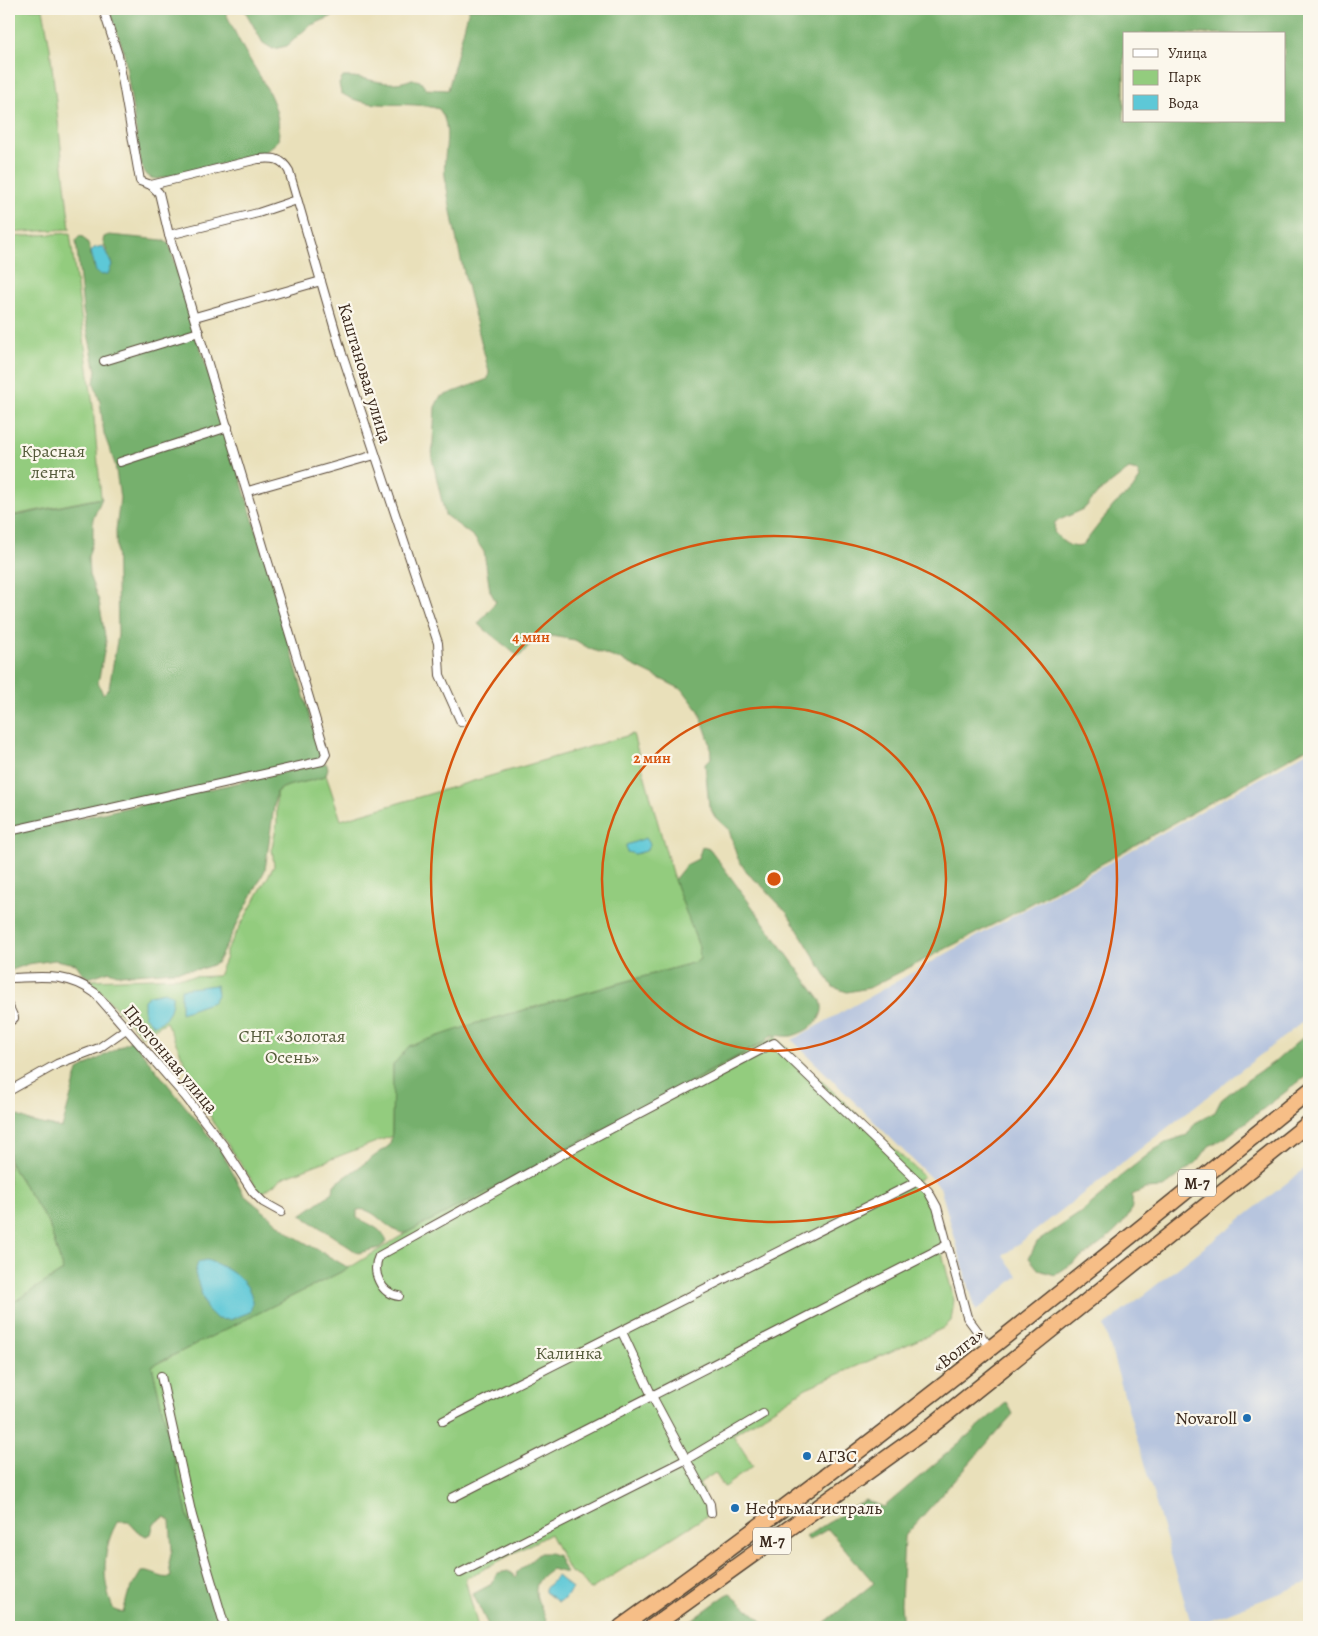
<svg xmlns="http://www.w3.org/2000/svg" width="1318" height="1636" viewBox="0 0 1318 1636" font-family="Alegreya,serif">
<style>
.industrial{fill:#b7c5de}
.green{fill:#93cc7e;stroke:#677b4e}
.forest{fill:#76b06d;stroke:#586d46;fill-rule:evenodd}
.water{fill:#5dc8d7;stroke:#4c797a}
.lines{fill:none;stroke-linecap:round;stroke-linejoin:round}
.street-casing{stroke:#554535;stroke-width:10}
.highway-casing{stroke:#554535;stroke-width:18}
.street{stroke:#fff;stroke-width:8}
.highway{stroke:#f6be87;stroke-width:15}
.ring{fill:none;stroke:#d7540e;stroke-width:2.5}
.poi-dot{fill:#1f6fb2;stroke:#fbf7ec;stroke-width:2}
.labels{text-anchor:middle;stroke-width:4.5;stroke-linejoin:round;paint-order:stroke}
.shield{fill:#fbf7ec;stroke:#75685c;stroke-width:1}
.shield-label{font-size:16px;font-weight:bold;fill:#3b2a1e}
.street-label{font-size:18px;fill:#3b2a1e;stroke:#fbf7ec}
.park-label{font-size:18px;fill:#555b3b;stroke:#fbf7ec}
.poi-label{font-size:18px;fill:#3b2a1e;stroke:#fbf7ec;text-anchor:start}
.centre{fill:#d7540e;stroke:#fbf7ec;stroke-width:2.5}
.ring-label{font-size:15px;text-anchor:middle;font-weight:bold;fill:#d7540e;stroke:#fbf7ec;stroke-width:4.5;stroke-linejoin:round;paint-order:stroke}
</style>
<rect width="100%" height="100%" fill="#fbf7ec"/>
<filter id="ink" filterUnits="userSpaceOnUse"><feTurbulence type="fractalNoise" baseFrequency=".02" numOctaves="2"/><feDisplacementMap in="SourceGraphic" scale="10" xChannelSelector="R" yChannelSelector="G"/><feConvolveMatrix kernelMatrix="1 2 1 2 8 2 1 2 1" color-interpolation-filters="sRGB"/></filter>
<filter id="wash" filterUnits="userSpaceOnUse"><feTurbulence type="fractalNoise" baseFrequency=".0096" numOctaves="4" result="noise"/><feDisplacementMap in="SourceGraphic" scale="20" xChannelSelector="R" yChannelSelector="G"/><feGaussianBlur stdDeviation="1.12" result="paint"/><feColorMatrix in="noise" values="0 0 0 0 0 0 0 0 0 0 0 0 0 0 0 0 0 1.4 0 .05"/><feComposite in="paint" operator="in"/></filter>
<g filter="url(#wash)">
<rect width="100%" height="100%" fill="#e9e0ba"/>
<g class="industrial">
<polygon points="1309,751 1309,1017 1003,1256 1018,1276 976,1311 940,1187 792,1040"/>
<polygon points="1307,1167 1309,1174 1309,1582 1192,1627 1104,1326"/>
</g>
<g class="green">
<polygon points="9,9 43,9 50,48 70,229 9,233"/>
<polygon points="70,233 93,406 101,498 9,516 9,237"/>
<path d="M633,734L672,873L699,947L700,959L696,962L477,1023L407,1051L393,1065L392,1136L284,1177L261,1194L214,1124L166,1022L142,1036L90,980L218,976L226,957V951L274,866L272,848L277,823L276,792C291,781 310,784 326,775L341,820Z"/>
<polygon points="775,1037 923,1176 918,1181 928,1191 947,1245 941,1249 954,1300 951,1321 943,1328 927,1336 806,1388 733,1435 753,1466 724,1487 715,1473 699,1483 711,1513 590,1590 581,1578 569,1571 550,1534 465,1579 478,1627 221,1627 187,1513 152,1366 349,1268 406,1233 510,1180"/>
<polygon points="9,1162 49,1224 63,1271 9,1305"/>
</g>
<g class="forest">
<path d="M109,9H224C230,22 236,35 243,48C259,77 284,106 278,141L263,154L158,179C147,179 145,173 141,164L124,52Z"/>
<polygon points="244,9 350,9 309,26 287,46 273,49 263,43"/>
<path d="M469,9H1309V747L1002,920L869,988L847,992L833,987L788,914L762,886L747,873L737,857L729,830L715,817L709,806L705,764L711,758L710,743L699,711L683,690L624,661L590,649L575,640L539,634L519,657L478,624L496,602L490,591L484,552L474,537L445,515L432,458L435,407L440,397L488,379L489,372C472,306 455,243 445,176C442,154 454,129 439,109C407,99 370,112 341,93L339,84L343,77C367,75 387,90 412,79L420,81L426,89L448,90ZM1124,34H1284V121H1124ZM1129,469L1137,471L1140,478L1132,490L1114,505L1082,546C1069,549 1062,541 1054,532L1055,522L1084,509L1098,493Z"/>
<polygon points="109,235 163,240 169,244 266,562 322,759 9,830 9,517 102,498 93,519 93,540 88,557 89,575 99,601 106,642 98,683 103,694 109,688 118,635 116,530 120,498 115,464 104,434 100,402 94,383 96,371 83,310 76,240 80,236 83,237 88,243 94,267 112,265 103,241 104,237"/>
<path d="M326,763L328,768L326,775C310,784 291,781 276,792L265,870L217,963L202,969L120,975L109,971L89,978L83,974L76,964L55,960L28,964L9,971V834Z"/>
<path d="M702,847L710,849L821,1001C827,1020 808,1031 792,1036C785,1037 778,1035 772,1035L764,1042L510,1180L406,1233C386,1233 376,1206 357,1210V1218C367,1223 385,1230 387,1242L379,1248L358,1253L301,1215L333,1192L334,1185L390,1145L392,1132L393,1065L409,1046L477,1023L696,962L700,959L699,947L674,880L686,865L698,859Z"/>
<path d="M1309,1032V1074L1225,1138L1209,1146L1198,1161L1163,1188L1145,1189L1132,1195C1132,1200 1133,1205 1131,1210C1120,1236 1078,1259 1055,1275L1039,1270L1029,1258L1037,1242L1080,1213L1102,1195L1117,1179L1154,1150L1169,1141L1187,1135L1195,1123L1215,1112L1221,1100L1237,1087L1277,1060Z"/>
<path d="M132,1040L222,1152L244,1195L292,1235L349,1268L152,1366L187,1513L221,1627H9V1305L63,1271L49,1224L9,1162V1119L16,1115L32,1122L62,1128L78,1070ZM165,1517L170,1521L172,1550L169,1563L171,1577C161,1580 152,1570 141,1572L128,1594L123,1613L114,1610C101,1583 102,1546 118,1521H128L137,1531L146,1536L151,1534L154,1523Z"/>
<polygon points="1007,1402 1013,1414 904,1537 901,1604 903,1627 819,1627 874,1583 828,1529 809,1540 805,1537 865,1500 884,1507"/>
<path d="M540,1553H550L558,1556L566,1573L552,1569C526,1585 537,1599 547,1621L538,1627H489L473,1594L490,1585L498,1573L508,1571L516,1577L517,1572Z"/>
<polygon points="729,1593 769,1627 682,1627"/>
</g>
<g class="water">
<polygon points="103,246 112,265 108,274 102,275 96,272 91,252 94,248"/>
<polygon points="646,838 650,844 646,851 635,854 627,852 626,845"/>
<polygon points="216,985 218,993 213,1002 181,1013 181,989"/>
<path d="M164,992L172,995C173,1008 167,1023 153,1025L144,1015V1000L150,995Z"/>
<path d="M206,1260C227,1266 261,1286 250,1312L230,1320L217,1319L206,1308L195,1273L198,1262Z"/>
<polygon points="557,1576 572,1588 565,1599 558,1602 545,1592 545,1589"/>
</g>
</g>
<g filter="url(#ink)">
<g class="lines">
<defs>
<g id="street">
<path d="M151,185L258,159C273,158 281,157 289,171L342,354L438,643L440,675L461,722"/>
<polyline points="169,235 258,213 297,200"/>
<polyline points="195,317 321,281"/>
<polyline points="104,361 199,332"/>
<polyline points="120,462 228,427"/>
<polyline points="248,491 375,455"/>
<polyline points="9,831 322,761 326,754 169,235 159,193 151,185 140,181 118,55 103,9"/>
<path d="M9,978C42,977 67,972 95,993L185,1096L223,1145L253,1192L263,1202L281,1212"/>
<polyline points="9,1007 14,1018 9,1022"/>
<polyline points="9,1091 57,1064 99,1048 126,1029"/>
<path d="M399,1296C381,1294 371,1272 379,1256L563,1154L774,1043L928,1191L937,1207L967,1317L990,1348"/>
<polyline points="622,1332 652,1396 710,1504 711,1513"/>
<polyline points="161,1376 192,1516 225,1627"/>
<polyline points="443,1421 918,1181"/>
<polyline points="452,1498 947,1245"/>
<polyline points="460,1573 687,1459 763,1414"/>
</g>
<g id="highway">
<path d="M621,1627C858,1458 1084,1275 1309,1091"/>
<polyline points="652,1627 930,1427 1309,1123"/>
</g>
</defs>
<use href="#street" class="street-casing"/>
<use href="#highway" class="highway-casing"/>
<use href="#street" class="street"/>
<use href="#highway" class="highway"/>
</g>
</g>
<g class="ring">
<circle cx="774" cy="879" r="172"/>
<circle cx="774" cy="879" r="343"/>
</g>
<g class="poi-dot">
<circle cx="1247" cy="1418" r="5"/>
<circle cx="807" cy="1456" r="5"/>
<circle cx="735" cy="1508" r="5"/>
</g>
<g class="labels">
<g class="shield">
<rect x="1178" y="1169.5" width="38" height="27" rx="4"/>
<rect x="753" y="1527.5" width="38" height="27" rx="4"/>
</g>
<g class="shield-label">
<text x="1197" y="1189">М-7</text>
<text x="772" y="1547">М-7</text>
</g>
<g class="street-label">
<text transform="translate(365 373) rotate(73)" y="6">Каштановая улица</text>
<text transform="translate(171 1059) rotate(50)" y="6">Прогонная улица</text>
<text transform="translate(958 1350) rotate(-38)" y="6">«Волга»</text>
</g>
<g class="park-label">
<text x="53" y="457">Красная<tspan x="53" dy="21">лента</tspan></text>
<text x="292" y="1042">СНТ «Золотая<tspan x="292" dy="21">Осень»</tspan></text>
<text x="569" y="1359">Калинка</text>
</g>
<g class="poi-label">
<text x="1237" y="1424" text-anchor="end">Novaroll</text>
<text x="817" y="1462">АГЗС</text>
<text x="745" y="1514">Нефтьмагистраль</text>
</g>
</g>
<circle cx="774" cy="879" r="8" class="centre"/>
<g class="ring-label">
<text x="531" y="642">4 мин</text>
<text x="652" y="763">2 мин</text>
</g>
<rect width="1318" height="1636" fill="none" stroke="#fbf7ec" stroke-width="30"/>
<rect x="1123" y="32" width="162" height="90" fill="#fbf7ec" stroke="#aea59a"/>
<rect x="1133" y="49" width="25" height="8" fill="#ffffff" stroke="#aea59a"/>
<text x="1168" y="58" font-size="15" fill="#3b2a1e">Улица</text>
<rect x="1133" y="70" width="25" height="15" fill="#93cc7e" stroke="#aea59a"/>
<text x="1168" y="82" font-size="15" fill="#3b2a1e">Парк</text>
<rect x="1133" y="95" width="25" height="15" fill="#5dc8d7" stroke="#aea59a"/>
<text x="1168" y="108" font-size="15" fill="#3b2a1e">Вода</text>
</svg>
